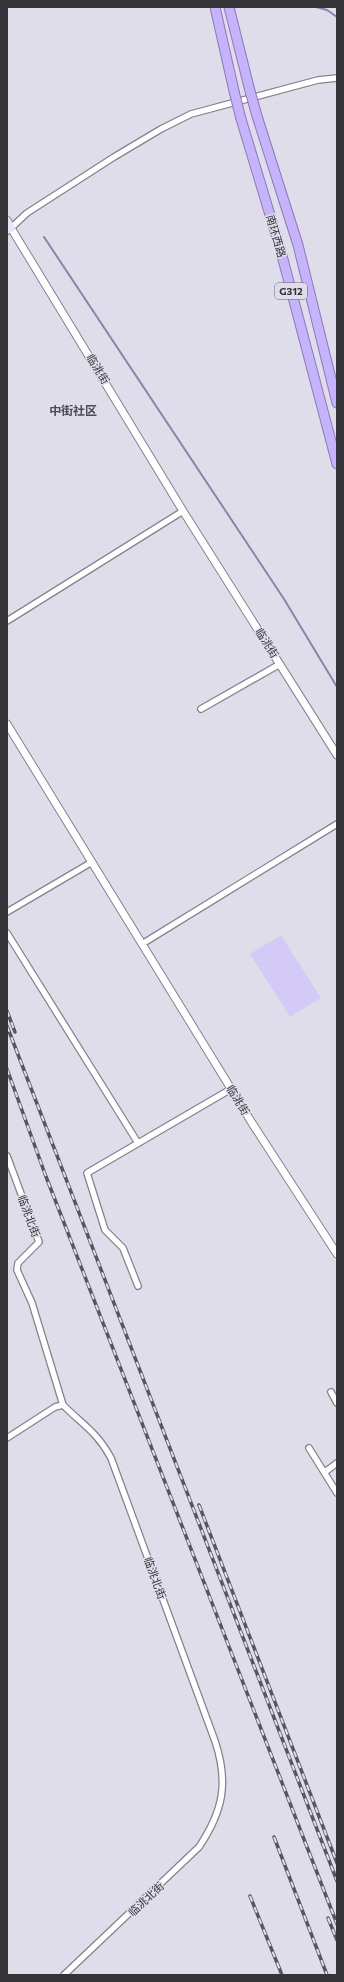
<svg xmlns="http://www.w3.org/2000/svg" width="344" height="1982" viewBox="0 0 344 1982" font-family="Commissioner,'Noto Sans SC',sans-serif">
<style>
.green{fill:#d3caf5}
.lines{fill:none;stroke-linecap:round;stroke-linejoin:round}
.stream{stroke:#8c83ac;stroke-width:2}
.minor-casing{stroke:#84828e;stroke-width:8}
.tertiary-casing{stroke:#84828e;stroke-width:9}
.secondary-casing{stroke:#84828e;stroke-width:10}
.trunk-casing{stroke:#897ab7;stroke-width:11}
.minor{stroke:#fff;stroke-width:5.5}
.tertiary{stroke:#fff;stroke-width:7}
.secondary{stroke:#e9e2fe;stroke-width:8}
.trunk{stroke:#c6b3fc;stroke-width:9}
.rail-casing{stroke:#57565d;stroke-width:3.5}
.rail{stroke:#e0ddea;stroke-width:2;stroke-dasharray:6;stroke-linecap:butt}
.trunk-bridge-casing{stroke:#897ab7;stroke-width:11;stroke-linecap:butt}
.trunk-bridge{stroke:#c6b3fc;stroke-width:9}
.labels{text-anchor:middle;stroke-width:3;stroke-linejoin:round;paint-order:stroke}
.shield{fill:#e0ddea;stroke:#68666d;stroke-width:1}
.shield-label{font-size:10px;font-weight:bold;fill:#343338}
.street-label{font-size:11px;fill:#343338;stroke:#e0ddea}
.neighbourhood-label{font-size:12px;font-weight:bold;fill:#4c4a54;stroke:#e0ddea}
</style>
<rect width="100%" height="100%" fill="#e0ddea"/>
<polygon class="green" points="281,935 321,998 290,1017 250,954"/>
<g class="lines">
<g class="stream">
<polyline points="316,7 327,10 337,17"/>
<polyline points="44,237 284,599 337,687"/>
</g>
<defs>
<g id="minor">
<polyline points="11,228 27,213 114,157 161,129 191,114 318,80 337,78"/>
<polyline points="7,621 183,511"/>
<polyline points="201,709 280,664"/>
<polyline points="7,912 92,862"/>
<polyline points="7,933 138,1143"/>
<polyline points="142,944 337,824"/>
<path d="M7,1156L39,1242L18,1263L17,1270L32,1303L63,1405C83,1425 97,1432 111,1458L215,1741C229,1783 223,1811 199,1847L64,1975"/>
<polyline points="138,1286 123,1248 105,1230 87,1173 231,1089"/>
<polyline points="331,1392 337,1403"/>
<polyline points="7,1438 55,1407 63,1405"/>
<polyline points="309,1448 337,1493"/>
<polyline points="325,1472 337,1463"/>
</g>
<g id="tertiary">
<polyline points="11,228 183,511 337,755"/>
<polyline points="7,724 252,1123 337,1254"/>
</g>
<polyline id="secondary" points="7,221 11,228 7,230"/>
<g id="trunk">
<polyline points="215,7 234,91"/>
<polyline points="229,7 250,91"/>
<polyline points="257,116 298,245 337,403"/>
<polyline points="241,119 280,248 337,464"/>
</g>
</defs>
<use href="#minor" class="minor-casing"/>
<use href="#tertiary" class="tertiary-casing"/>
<use href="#secondary" class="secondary-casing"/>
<use href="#trunk" class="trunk-casing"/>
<use href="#minor" class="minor"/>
<use href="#tertiary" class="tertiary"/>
<use href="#secondary" class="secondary"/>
<use href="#trunk" class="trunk"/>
<defs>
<g id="rail">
<polyline points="7,1011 15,1032"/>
<polyline points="7,1026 337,1881"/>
<polyline points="7,1069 45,1174 337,1924"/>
<polyline points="199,1505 337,1863"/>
<polyline points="274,1837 327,1975"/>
<polyline points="250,1896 282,1975"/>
<polyline points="328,1918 337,1940"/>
</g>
</defs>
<use href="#rail" class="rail-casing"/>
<use href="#rail" class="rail"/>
<defs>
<g id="trunk-bridge">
<polyline points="234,91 241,119"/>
<polyline points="250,91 257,116"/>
</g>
</defs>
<use href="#trunk-bridge" class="trunk-bridge-casing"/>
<use href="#trunk-bridge" class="trunk-bridge"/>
</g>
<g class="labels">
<rect class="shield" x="275" y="283" width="32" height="16" rx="3"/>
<g class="shield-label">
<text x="291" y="295">G312</text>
</g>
<g class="street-label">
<text transform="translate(276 236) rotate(74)" y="4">南环西路</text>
<text transform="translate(98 369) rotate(59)" y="4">临洮街</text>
<text transform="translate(267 643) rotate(58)" y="4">临洮街</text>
<text transform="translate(238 1100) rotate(59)" y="4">临洮街</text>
<text transform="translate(29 1216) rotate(70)" y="4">临洮北街</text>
<text transform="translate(155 1578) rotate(70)" y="4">临洮北街</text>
<text transform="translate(146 1899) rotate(-43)" y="4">临洮北街</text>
</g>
<g class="neighbourhood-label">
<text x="73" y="415">中街社区</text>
</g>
</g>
<rect width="344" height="1982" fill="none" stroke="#343338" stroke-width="16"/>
</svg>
